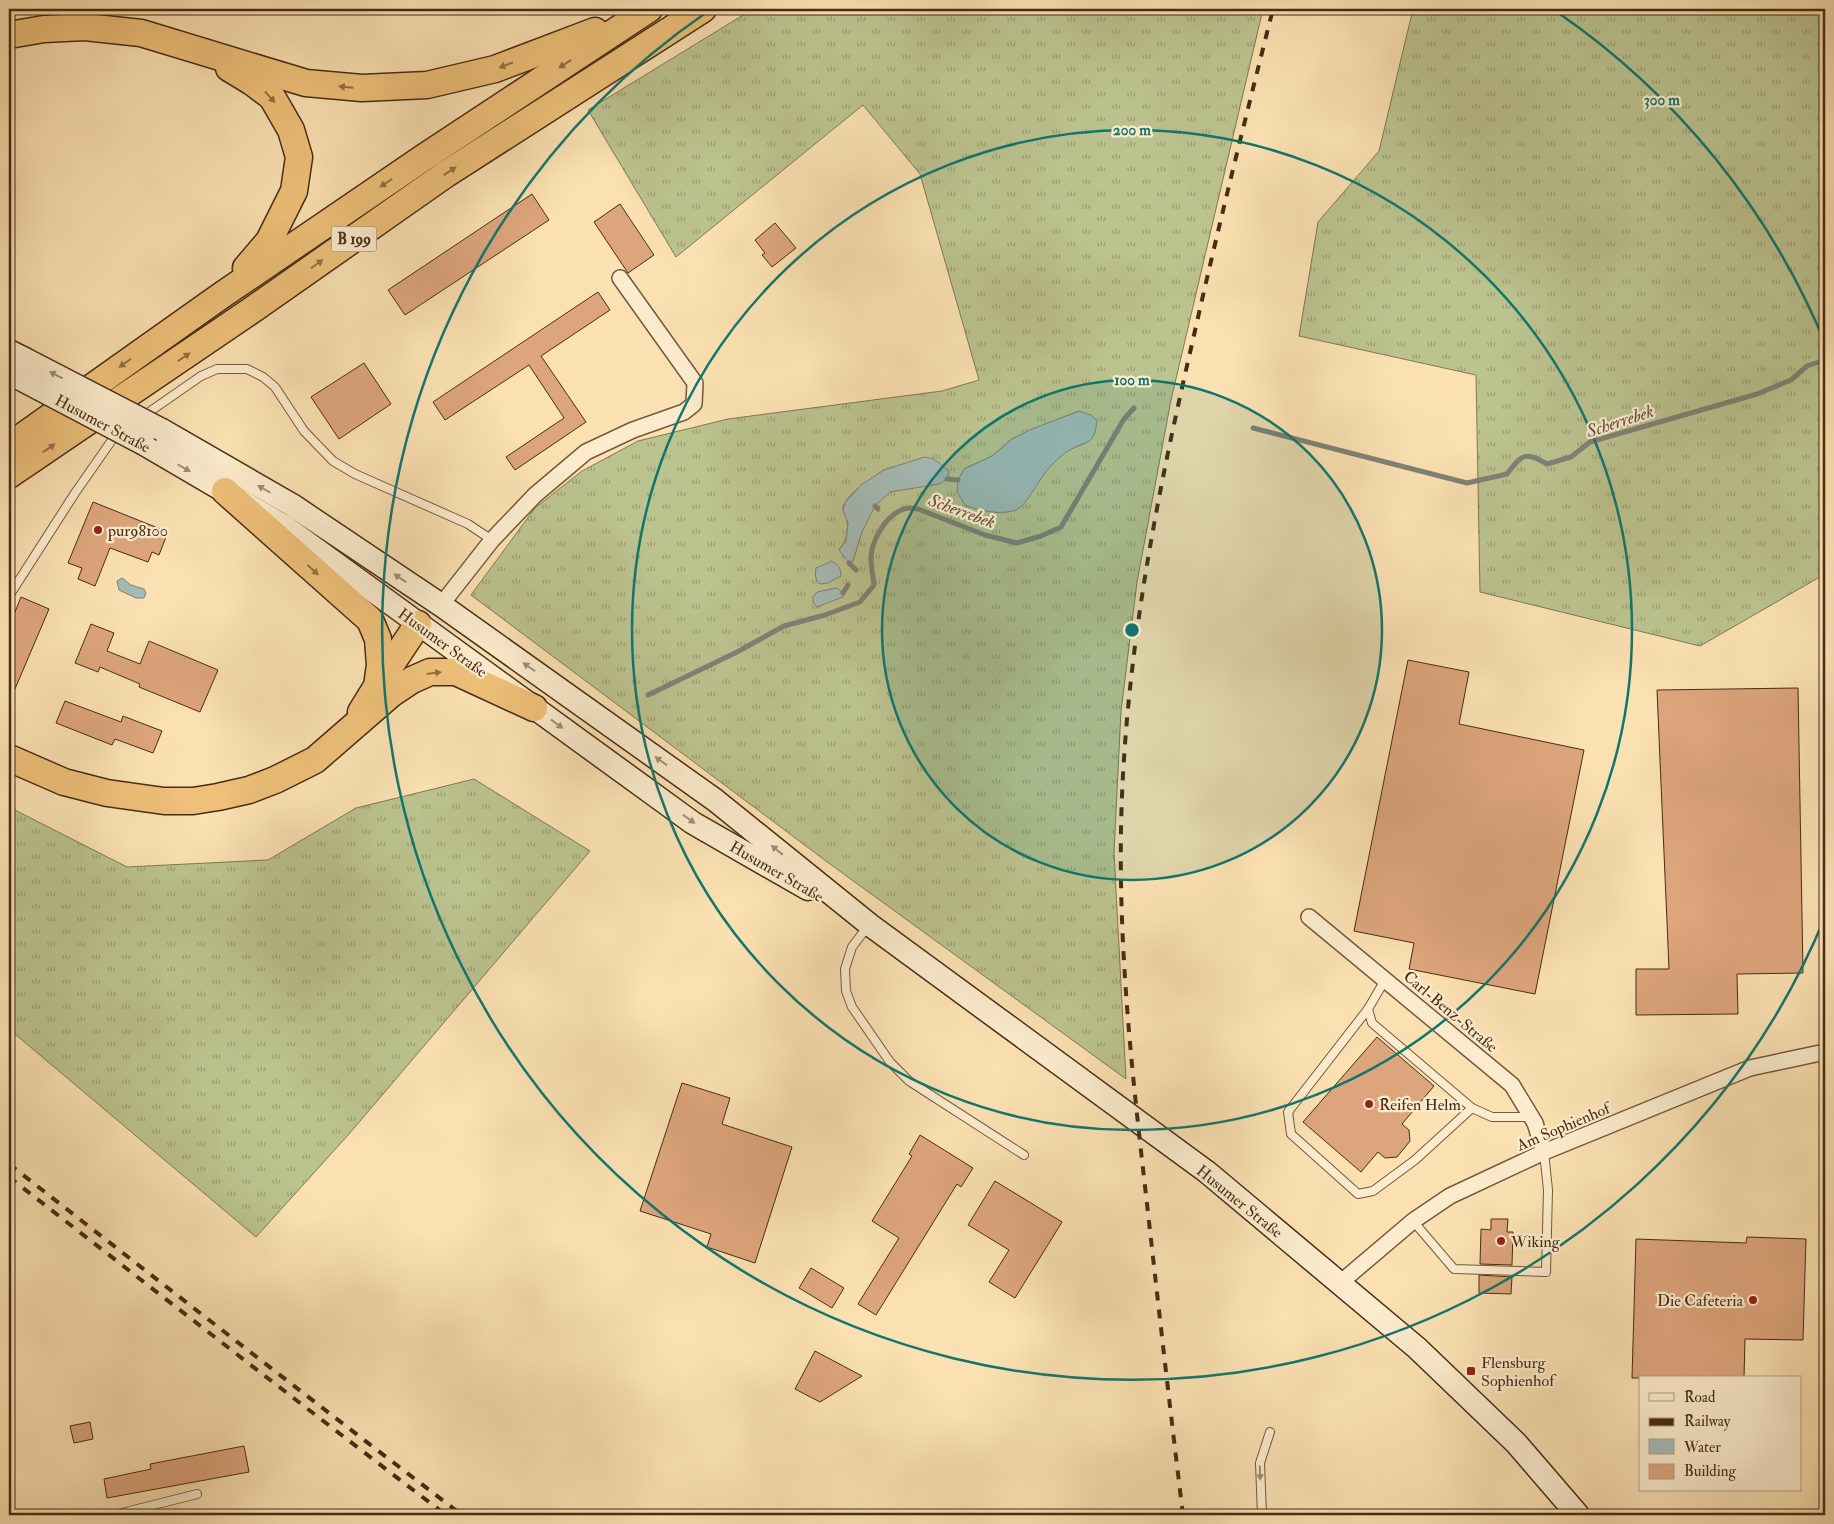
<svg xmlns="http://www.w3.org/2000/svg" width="1834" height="1524" viewBox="0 0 1834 1524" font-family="'IM FELL Double Pica',serif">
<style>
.grass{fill:url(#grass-tufts);stroke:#817852;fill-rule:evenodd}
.water{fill:#a4bbb7;stroke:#7f8276}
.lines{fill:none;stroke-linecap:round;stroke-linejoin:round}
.stream{stroke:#7f8276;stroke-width:5}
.building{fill:#dda57c;stroke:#472c15}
.service-casing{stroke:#74593c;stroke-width:10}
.minor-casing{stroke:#74593c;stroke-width:18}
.secondary-casing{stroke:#472c15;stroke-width:25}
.trunk-casing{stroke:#472c15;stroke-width:29}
.service{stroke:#fceccd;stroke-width:8}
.minor{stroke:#fceccd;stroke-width:15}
.secondary{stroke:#fceccd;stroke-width:22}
.trunk{stroke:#eec079;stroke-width:26}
.rail{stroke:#472c15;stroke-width:4;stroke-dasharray:9 9;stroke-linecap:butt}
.secondary-bridge-casing{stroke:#472c15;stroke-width:25;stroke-linecap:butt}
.secondary-bridge{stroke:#fceccd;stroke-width:22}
.oneway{fill:#926f42}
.oneway2{fill:#a28c71}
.ring{fill:none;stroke:#0f766e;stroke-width:2.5}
.poi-dot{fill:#8f2418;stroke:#fceccd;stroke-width:2}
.labels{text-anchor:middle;stroke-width:4.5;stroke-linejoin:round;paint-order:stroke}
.shield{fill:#fceccd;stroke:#7d664c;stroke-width:1}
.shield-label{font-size:15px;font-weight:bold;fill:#472c15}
.street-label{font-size:16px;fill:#472c15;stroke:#fceccd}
.poi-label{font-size:16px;fill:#472c15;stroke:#fceccd;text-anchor:start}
.water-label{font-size:18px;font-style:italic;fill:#5e503e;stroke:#fceccd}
.centre{fill:#0f766e;stroke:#fceccd;stroke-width:2.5}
.ring-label{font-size:15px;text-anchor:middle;font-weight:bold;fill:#0f766e;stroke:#fceccd;stroke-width:4.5;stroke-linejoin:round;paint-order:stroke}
</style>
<defs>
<pattern id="grass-tufts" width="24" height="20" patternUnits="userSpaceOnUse" patternTransform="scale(1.25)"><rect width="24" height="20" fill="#bbc38f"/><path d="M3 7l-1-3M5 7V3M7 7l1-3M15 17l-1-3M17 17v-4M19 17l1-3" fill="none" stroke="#9a9f74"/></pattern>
</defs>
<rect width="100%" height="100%" fill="#fbe1b2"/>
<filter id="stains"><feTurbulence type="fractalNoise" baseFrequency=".004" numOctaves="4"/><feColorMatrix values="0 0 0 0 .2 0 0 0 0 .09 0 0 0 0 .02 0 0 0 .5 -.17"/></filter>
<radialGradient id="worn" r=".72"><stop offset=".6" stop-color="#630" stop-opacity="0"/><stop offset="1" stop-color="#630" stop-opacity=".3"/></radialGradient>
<g class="grass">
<path d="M753,9H1263L1171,400L1137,582L1121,711L1114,852L1126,1079L830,864L471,595L535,508L582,471L638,441L728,419L942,391L979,380L920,174L863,105L676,257L588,110ZM1079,411L1095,432C1086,447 1080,443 1067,451C1047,464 1033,489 1019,508L964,469L992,456L1012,439ZM884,470L939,484C929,485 896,488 889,492C867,505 860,538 853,561L839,550C845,542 850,532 847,521C847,518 844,514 843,510C842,496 874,477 884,470Z"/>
<polygon points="1413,9 1825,9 1825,574 1700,646 1480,592 1476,375 1299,336 1318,222 1379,151"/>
<polygon points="474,779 590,851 349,1134 256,1237 9,1029 9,807 127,867 268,860 356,808"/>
</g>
<g class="water">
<path d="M1079,411L1091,415L1097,421C1094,447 1086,440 1068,451C1061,455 1054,463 1048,469C1041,477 1026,505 1018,509C1003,516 980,511 965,505L957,492L958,480L964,469L992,456L1012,439L1032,429Z"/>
<path d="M924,457C936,458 940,463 949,472L947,479L939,484L890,492L875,506L862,532L853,561L849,563L839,550L846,541L848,523L843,510L845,503L861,485L884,470Z"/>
<path d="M832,561C838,565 841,568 841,576L828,583L820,584C815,580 815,575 816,568Z"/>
<polygon points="122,578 131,585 144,589 146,593 144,598 136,598 119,590 117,581"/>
<path d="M836,588C841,590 843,592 843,597L817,607L813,602V597L817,592Z"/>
</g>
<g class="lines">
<g class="stream">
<path d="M1253,428L1467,483L1507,474C1522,454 1525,451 1547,464L1571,457L1590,442L1757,394L1791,380L1807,366L1825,360"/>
<polyline points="947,479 958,480"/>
<polyline points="875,506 878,509"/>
<polyline points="849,563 856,570"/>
<polyline points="843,593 848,585"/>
<path d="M648,695L737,652L784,626L825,615L860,602L874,585C873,576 871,567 871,557C872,541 884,519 899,511C905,507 911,508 918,509L985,535L1017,543L1041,536L1061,527L1124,419L1134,408"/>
</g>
</g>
<g class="building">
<polygon points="532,194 549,220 405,315 388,290"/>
<polygon points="620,204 654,255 628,273 594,222"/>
<polygon points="775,223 796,248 772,267 762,255 765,253 755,240"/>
<polygon points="598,292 610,310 541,356 586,422 515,470 506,457 564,418 529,365 445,420 433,402"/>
<polygon points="364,363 391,404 339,439 311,397"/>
<polygon points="93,502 168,532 159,555 152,552 148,562 110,548 95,586 78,579 82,568 68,563"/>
<polygon points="21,597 49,609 9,703 9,627"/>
<polygon points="91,624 114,633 107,651 140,664 149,641 218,670 200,712 139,687 140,684 100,667 98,672 75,663"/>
<polygon points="1408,660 1469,672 1459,724 1584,750 1535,994 1409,969 1414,943 1354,931"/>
<polygon points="1798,688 1803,973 1737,974 1738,1014 1636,1015 1636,969 1669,969 1657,690"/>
<polygon points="65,701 121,722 123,716 162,731 153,753 115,739 112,745 56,723"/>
<polygon points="1377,1037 1434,1086 1402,1124 1409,1130 1410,1141 1397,1157 1385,1158 1378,1152 1361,1172 1303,1122"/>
<polygon points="682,1083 730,1098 722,1124 792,1147 755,1263 707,1247 711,1234 640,1211"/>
<polygon points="920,1135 973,1168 961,1187 957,1184 876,1315 858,1304 899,1238 872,1221 912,1156 909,1154"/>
<polygon points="995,1181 1062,1222 1015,1298 989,1282 1009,1250 968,1225"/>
<polygon points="1491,1219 1508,1219 1507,1232 1513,1232 1512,1265 1480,1264 1481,1229 1491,1230"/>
<polygon points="1747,1237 1806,1239 1803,1340 1745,1339 1744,1378 1632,1378 1636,1239 1746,1243"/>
<polygon points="811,1268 844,1288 832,1308 799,1288"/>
<polygon points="1479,1275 1512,1277 1511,1294 1479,1293"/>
<polygon points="815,1351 862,1376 820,1402 795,1389"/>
<polygon points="90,1422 93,1439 74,1443 70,1426"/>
<polygon points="244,1446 249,1472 107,1498 104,1479 151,1469 150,1464"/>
</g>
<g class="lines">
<defs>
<g id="service">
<polyline points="142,417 201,376 217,369 247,369 263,377 275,387 304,431 333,461 355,474 468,524 492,540"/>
<polyline points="9,596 75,493 112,440 119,434"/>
<polyline points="868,926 852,947 845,969 846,991 852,1007 890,1062 909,1081 1024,1155"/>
<polyline points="1385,980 1368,1009 1372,1023 1472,1108 1492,1117 1531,1117"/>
<polyline points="1368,1009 1288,1112 1291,1134 1358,1194 1373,1191 1415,1160 1472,1108"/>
<polyline points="1413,1221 1454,1269 1546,1272 1548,1190 1544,1152"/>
<polyline points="114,1515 197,1494"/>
<polyline points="1262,1515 1260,1463 1270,1432"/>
</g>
<g id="minor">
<polyline points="441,605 492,540 535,495 586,452 633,430 684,412 694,404 695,383 620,278"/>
<polyline points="1309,917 1512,1085 1535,1123 1544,1152"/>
<polyline points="1340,1283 1413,1221 1450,1196 1544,1152 1750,1068 1825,1052"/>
</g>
<g id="secondary">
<polyline points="9,351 23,358"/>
<polyline points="162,430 292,505 441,605 715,800 870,925 1207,1172 1417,1348 1516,1443 1578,1515"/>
<polyline points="144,444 284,526 693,823 808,889"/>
</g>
<g id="trunk">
<polyline points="9,35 44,29 85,27 141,33 306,83 362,88 427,85 495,69 595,31"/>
<polyline points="229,68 252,82 272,97 291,130 299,157 294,191 269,241 246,268"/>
<polyline points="9,446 222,295 423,158 649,9"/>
<polyline points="9,475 252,310 446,174 703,9"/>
<polyline points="225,491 370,620 378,639 380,665 377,686 361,712"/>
<polyline points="378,684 418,624"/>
<polyline points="9,758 64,782 107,793 164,801 193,801 218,797 249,790 275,780 315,760 391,694 412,680 430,672 456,672 534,708"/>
</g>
</defs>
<use href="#service" class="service-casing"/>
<use href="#minor" class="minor-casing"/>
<use href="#secondary" class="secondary-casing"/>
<use href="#trunk" class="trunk-casing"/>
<use href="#service" class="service"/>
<use href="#minor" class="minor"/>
<use href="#secondary" class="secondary"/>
<use href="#trunk" class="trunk"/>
<g class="rail">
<path d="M9,1164C160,1282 310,1399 462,1515"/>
<path d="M9,1177C154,1290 299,1403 446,1515"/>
<path d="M1183,1515C1170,1409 1158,1302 1146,1195C1130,1056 1115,916 1123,775C1131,629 1159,486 1192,344C1217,232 1245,120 1273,9"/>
</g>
<defs>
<g id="secondary-bridge">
<polyline points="23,358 162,430"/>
<polyline points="9,373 144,444"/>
</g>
</defs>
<use href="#secondary-bridge" class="secondary-bridge-casing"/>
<use href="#secondary-bridge" class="secondary-bridge"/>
</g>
<defs><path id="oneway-solid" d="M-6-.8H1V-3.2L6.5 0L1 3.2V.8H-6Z" transform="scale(1.25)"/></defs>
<g class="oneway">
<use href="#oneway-solid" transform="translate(565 64) rotate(147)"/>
<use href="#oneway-solid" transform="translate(506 65) rotate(159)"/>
<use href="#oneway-solid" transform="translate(346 87) rotate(-175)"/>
<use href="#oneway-solid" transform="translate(270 97) rotate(47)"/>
<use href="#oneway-solid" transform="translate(450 171) rotate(-33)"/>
<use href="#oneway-solid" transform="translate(386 183) rotate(146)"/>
<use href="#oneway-solid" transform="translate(317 264) rotate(-35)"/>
<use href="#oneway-solid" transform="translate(184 357) rotate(-34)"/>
<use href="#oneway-solid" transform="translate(125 363) rotate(145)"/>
<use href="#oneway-solid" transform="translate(49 448) rotate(-34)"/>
<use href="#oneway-solid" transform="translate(313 570) rotate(42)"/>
<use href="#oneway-solid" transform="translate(434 673) rotate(-7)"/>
</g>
<g class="oneway2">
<use href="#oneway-solid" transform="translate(56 375) rotate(-153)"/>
<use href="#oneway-solid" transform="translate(184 468) rotate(30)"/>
<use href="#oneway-solid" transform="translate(264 489) rotate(-150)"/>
<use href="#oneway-solid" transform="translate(400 578) rotate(-146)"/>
<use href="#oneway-solid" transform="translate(529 667) rotate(-145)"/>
<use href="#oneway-solid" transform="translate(557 724) rotate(36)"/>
<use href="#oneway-solid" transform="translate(661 761) rotate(-145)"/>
<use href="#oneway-solid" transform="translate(689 819) rotate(35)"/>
<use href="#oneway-solid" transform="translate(777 850) rotate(-141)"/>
<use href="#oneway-solid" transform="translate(1260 1473) rotate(88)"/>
</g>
<circle cx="1132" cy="630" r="250" fill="#0f766e" fill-opacity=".12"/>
<g class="ring">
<circle cx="1132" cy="630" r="250"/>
<circle cx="1132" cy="630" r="500"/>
<path d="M1825 917A750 750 0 1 1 707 12M1557 12A750 750 0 0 1 1825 343"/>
</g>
<g class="poi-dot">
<circle cx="98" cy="530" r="5"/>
<circle cx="1369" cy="1104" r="5"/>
<circle cx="1501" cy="1241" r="5"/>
<circle cx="1753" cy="1300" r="5"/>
<rect x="1466" y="1366" width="10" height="10" rx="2.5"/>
</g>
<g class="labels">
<rect class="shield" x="331.5" y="226.5" width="45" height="25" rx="4"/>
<g class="shield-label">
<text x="354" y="244">B 199</text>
</g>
<g class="street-label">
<text transform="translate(103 423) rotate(28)" y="6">Husumer Straße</text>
<text transform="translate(443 642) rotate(36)" y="6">Husumer Straße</text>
<text transform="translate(777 871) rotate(30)" y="6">Husumer Straße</text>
<text transform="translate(1451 1011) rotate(40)" y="6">Carl-Benz-Straße</text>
<text transform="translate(1563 1126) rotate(-23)" y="6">Am Sophienhof</text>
<text transform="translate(1240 1201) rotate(39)" y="6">Husumer Straße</text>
</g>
<g class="poi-label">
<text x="108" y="536">pur98100</text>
<text x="1379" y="1110">Reifen Helm</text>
<text x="1511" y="1247">Wiking</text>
<text x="1743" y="1306" text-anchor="end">Die Cafeteria</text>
<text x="1481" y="1368">Flensburg<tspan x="1481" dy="18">Sophienhof</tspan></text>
</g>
<g class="water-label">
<text transform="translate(1620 421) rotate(-18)" y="6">Scherrebek</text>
<text transform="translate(962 511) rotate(20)" y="6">Scherrebek</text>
</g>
</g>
<circle cx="1132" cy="630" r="8" class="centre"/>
<g class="ring-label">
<text x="1662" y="105">300 m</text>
<text x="1132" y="135">200 m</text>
<text x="1132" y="385">100 m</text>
</g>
<rect width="1834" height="1524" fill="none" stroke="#fbe1b2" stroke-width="30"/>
<rect x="10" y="10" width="1814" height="1504" fill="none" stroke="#472c15" stroke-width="2.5"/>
<rect x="15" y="15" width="1804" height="1494" fill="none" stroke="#472c15"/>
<rect x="1639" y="1376" width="162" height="115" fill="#fceccd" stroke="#b49f83"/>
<rect x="1649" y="1393" width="25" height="8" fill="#fceccd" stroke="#b49f83"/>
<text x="1684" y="1402" font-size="15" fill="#472c15">Road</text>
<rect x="1649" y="1418" width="25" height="8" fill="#472c15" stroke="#b49f83"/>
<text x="1684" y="1426" font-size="15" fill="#472c15">Railway</text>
<rect x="1649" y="1439" width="25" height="15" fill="#a4bbb7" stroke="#b49f83"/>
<text x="1684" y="1452" font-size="15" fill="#472c15">Water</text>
<rect x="1649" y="1464" width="25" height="15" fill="#dda57c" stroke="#b49f83"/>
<text x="1684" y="1476" font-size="15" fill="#472c15">Building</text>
<rect width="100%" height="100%" filter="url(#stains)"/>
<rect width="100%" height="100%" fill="url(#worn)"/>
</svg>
